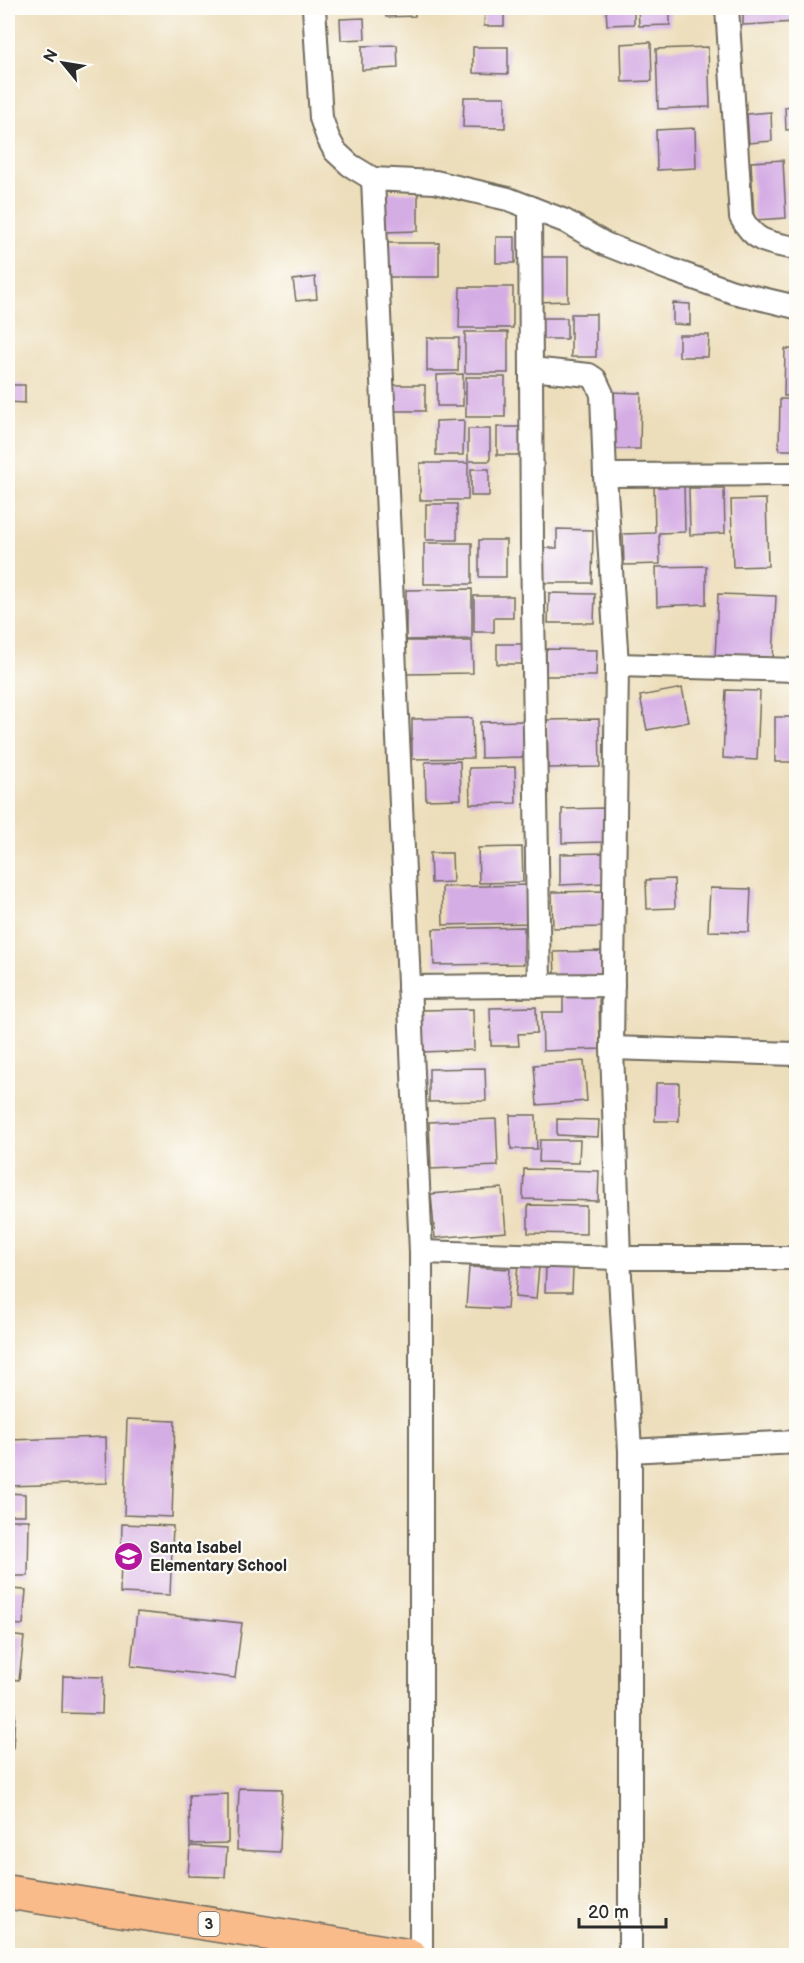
<svg xmlns="http://www.w3.org/2000/svg" width="804" height="1963" viewBox="0 0 804 1963" font-family="'Balsamiq Sans',sans-serif">
<style>
.building{fill:#d5ade5}
.lines{fill:none;stroke-linecap:round;stroke-linejoin:round}
.street-casing{stroke:#6f6a5d;stroke-width:26}
.highway-casing{stroke:#6f6a5d;stroke-width:36}
.street{stroke:#fff;stroke-width:22}
.highway{stroke:#fabb8b;stroke-width:33}
.labels{text-anchor:middle;stroke-width:4.5;stroke-linejoin:round;paint-order:stroke}
.shield{fill:#fdfcf7;stroke:#6a6a68;stroke-width:1.5}
.shield-label{font-size:15px;font-weight:bold;fill:#2b2b2b}
.poi-label{font-size:16px;font-weight:bold;fill:#2b2b2b;stroke:#fdfcf7;text-anchor:start}
</style>
<rect width="100%" height="100%" fill="#fdfcf7"/>
<filter id="ink" filterUnits="userSpaceOnUse"><feTurbulence type="fractalNoise" baseFrequency=".0167" numOctaves="2"/><feDisplacementMap in="SourceGraphic" scale="12" xChannelSelector="R" yChannelSelector="G"/><feConvolveMatrix kernelMatrix="1 2 1 2 8 2 1 2 1" color-interpolation-filters="sRGB"/></filter>
<filter id="wash" filterUnits="userSpaceOnUse"><feTurbulence type="fractalNoise" baseFrequency=".008" numOctaves="4" result="noise"/><feDisplacementMap in="SourceGraphic" scale="24" xChannelSelector="R" yChannelSelector="G"/><feGaussianBlur stdDeviation="1.35" result="paint"/><feColorMatrix in="noise" values="0 0 0 0 0 0 0 0 0 0 0 0 0 0 0 0 0 1.4 0 .05"/><feComposite in="paint" operator="in"/></filter>
<g filter="url(#wash)">
<rect width="100%" height="100%" fill="#eddebb"/>
<g id="blocks">
<g class="building">
<polygon points="386,8 415,8 415,16 386,17"/>
<polygon points="485,8 504,8 504,26 484,26"/>
<polygon points="606,8 634,8 634,24 607,25"/>
<polygon points="638,8 670,8 670,25 639,26"/>
<polygon points="743,8 796,8 796,22 743,25"/>
<polygon points="364,18 365,39 341,40 340,19"/>
<polygon points="651,42 652,81 622,82 621,44"/>
<polygon points="397,45 398,68 362,70 362,46"/>
<polygon points="473,47 508,47 508,74 473,73"/>
<polygon points="708,47 710,107 658,109 656,49"/>
<polygon points="464,97 505,97 505,128 463,127"/>
<polygon points="796,106 796,129 786,130 785,107"/>
<polygon points="771,112 772,141 749,143 747,114"/>
<polygon points="695,128 696,168 657,170 656,130"/>
<polygon points="783,160 786,218 754,220 751,162"/>
<polygon points="383,192 418,192 418,231 383,232"/>
<rect x="496" y="237" width="19" height="26"/>
<rect x="381" y="243" width="58" height="34"/>
<polygon points="536,257 568,257 568,301 536,302"/>
<polygon points="315,277 317,299 296,301 293,280"/>
<polygon points="460,287 513,287 513,328 459,328"/>
<polygon points="673,303 690,304 690,325 673,324"/>
<rect x="571" y="314" width="25" height="43"/>
<rect x="541" y="318" width="26" height="21"/>
<rect x="465" y="332" width="43" height="41"/>
<polygon points="679,335 709,335 708,357 679,357"/>
<polygon points="427,338 459,338 458,371 427,371"/>
<polygon points="785,349 796,349 796,396 784,396"/>
<polygon points="463,374 463,406 437,406 437,375"/>
<rect x="466" y="377" width="39" height="40"/>
<polygon points="8,385 25,385 25,403 8,402"/>
<rect x="394" y="385" width="31" height="26"/>
<polygon points="608,392 641,393 640,449 607,449"/>
<polygon points="780,399 796,399 796,450 779,450"/>
<polygon points="464,420 463,455 436,455 436,421"/>
<polygon points="497,427 520,427 521,455 497,455"/>
<rect x="468" y="429" width="22" height="32"/>
<rect x="420" y="463" width="48" height="37"/>
<rect x="471" y="469" width="18" height="27"/>
<polygon points="684,483 685,532 659,533 660,564 624,565 623,534 655,533 654,484"/>
<polygon points="689,488 724,488 725,533 690,535"/>
<polygon points="766,499 768,566 733,567 731,500"/>
<rect x="426" y="504" width="31" height="36"/>
<polygon points="557,529 593,530 592,583 538,583 539,548 557,548"/>
<rect x="479" y="540" width="27" height="37"/>
<rect x="424" y="543" width="48" height="41"/>
<polygon points="706,566 706,604 657,606 656,567"/>
<polygon points="472,589 472,639 406,640 406,590"/>
<polygon points="549,593 595,594 594,623 548,623"/>
<polygon points="718,594 776,596 773,660 715,658"/>
<polygon points="474,596 513,596 513,618 494,618 494,632 474,632"/>
<polygon points="406,641 472,641 473,673 406,674"/>
<rect x="497" y="644" width="27" height="20"/>
<polygon points="546,649 597,650 596,676 546,676"/>
<polygon points="682,688 689,722 647,730 640,696"/>
<polygon points="726,690 760,691 757,760 723,758"/>
<rect x="775" y="717" width="21" height="45"/>
<polygon points="472,718 473,758 412,759 412,719"/>
<polygon points="599,719 600,767 548,768 547,720"/>
<polygon points="526,721 527,757 481,758 480,722"/>
<polygon points="460,761 461,799 426,800 425,762"/>
<polygon points="515,767 516,803 470,804 469,768"/>
<polygon points="606,808 606,842 562,843 562,809"/>
<polygon points="522,847 523,882 479,883 478,848"/>
<polygon points="430,853 452,853 453,882 431,883"/>
<polygon points="607,853 607,883 560,885 560,854"/>
<polygon points="674,879 675,908 647,909 646,880"/>
<polygon points="528,885 529,923 443,925 442,887"/>
<polygon points="710,888 751,889 749,932 708,931"/>
<polygon points="605,891 605,927 553,928 552,892"/>
<polygon points="524,927 524,964 434,965 433,929"/>
<polygon points="601,951 602,976 555,977 554,952"/>
<polygon points="599,994 600,1049 543,1051 542,1012 563,1012 563,995"/>
<polygon points="536,1007 537,1033 518,1034 519,1046 491,1046 490,1008"/>
<polygon points="473,1009 474,1050 422,1052 422,1010"/>
<polygon points="584,1061 587,1101 537,1105 534,1065"/>
<polygon points="485,1068 486,1101 429,1102 429,1069"/>
<polygon points="656,1083 679,1083 679,1121 655,1121"/>
<polygon points="510,1115 536,1115 537,1149 511,1149"/>
<polygon points="496,1119 498,1166 431,1169 429,1122"/>
<polygon points="557,1119 599,1120 598,1137 557,1135"/>
<polygon points="540,1140 580,1140 579,1163 539,1162"/>
<polygon points="524,1169 599,1171 598,1201 523,1199"/>
<polygon points="502,1188 506,1232 435,1238 431,1194"/>
<polygon points="528,1205 586,1206 586,1234 528,1233"/>
<polygon points="518,1264 539,1267 536,1299 515,1297"/>
<polygon points="469,1267 510,1269 507,1309 466,1307"/>
<polygon points="546,1267 573,1268 572,1292 545,1292"/>
<polygon points="127,1419 175,1421 172,1517 124,1515"/>
<polygon points="106,1437 107,1483 8,1486 8,1440"/>
<polygon points="8,1493 25,1494 25,1515 8,1515"/>
<polygon points="8,1520 29,1520 28,1576 8,1576"/>
<polygon points="122,1524 173,1526 170,1595 120,1593"/>
<polygon points="8,1589 26,1590 23,1625 8,1624"/>
<polygon points="137,1612 242,1623 235,1678 131,1666"/>
<polygon points="8,1635 24,1637 19,1680 8,1679"/>
<polygon points="63,1676 103,1677 102,1714 62,1713"/>
<polygon points="8,1713 15,1713 13,1750 8,1750"/>
<polygon points="239,1788 282,1789 280,1852 237,1850"/>
<polygon points="228,1794 228,1843 190,1844 189,1795"/>
<polygon points="190,1846 227,1848 225,1877 188,1876"/>
</g>
</g>
</g>
<g filter="url(#ink)">
<use href="#blocks" fill-opacity="0" stroke="#6f6a5d" stroke-width="1.5"/>
<g class="lines">
<defs>
<g id="street">
<polyline points="314,8 321,118 328,138 335,151 350,165 373,179"/>
<path d="M727,8L741,217C755,243 769,243 796,248"/>
<polyline points="530,207 532,542 539,986"/>
<polyline points="531,369 589,375 595,379 602,394 605,475 617,665 612,1048 619,1258 630,1451 630,1956"/>
<polyline points="605,475 796,474"/>
<polyline points="617,665 796,670"/>
<polyline points="409,987 613,985"/>
<polyline points="612,1048 796,1054"/>
<polyline points="421,1252 619,1258 796,1258"/>
<polyline points="630,1451 796,1442"/>
<polyline points="421,1956 421,1252 373,179 435,182 508,199 565,221 605,244 669,269 733,292 796,307"/>
</g>
<polyline id="highway" points="8,1892 410,1956"/>
</defs>
<use href="#street" class="street-casing"/>
<use href="#highway" class="highway-casing"/>
<use href="#street" class="street"/>
<use href="#highway" class="highway"/>
</g>
</g>
<defs>
<symbol id="school-disc" viewBox="-11 -11 22 22"><circle r="9.5" fill="#b5179e" stroke="#fdfcf7"/><path d="M0-5L7-2L0 1L-7-2ZM-4 1L0 2.5L4 1V4Q0 6-4 4Z" fill="#fff"/></symbol>
</defs>
<g fill-rule="evenodd">
<use href="#school-disc" x="112" y="1540" width="33" height="33"/>
</g>
<g class="labels">
<rect class="shield" x="198.5" y="1912" width="21" height="24" rx="4.5"/>
<g class="shield-label">
<text x="209" y="1929">3</text>
</g>
<g class="poi-label">
<text x="150" y="1553">Santa Isabel<tspan x="150" dy="18">Elementary School</tspan></text>
</g>
</g>
<rect width="804" height="1963" fill="none" stroke="#fdfcf7" stroke-width="30"/>
<g transform="translate(63 63) rotate(300)" stroke="#fdfcf7" stroke-width="4.5" paint-order="stroke">
<path d="M0-4.5L10 22L0 15L-10 22Z" fill="#2b2b2b"/>
<text y="-9" font-size="16" font-weight="bold" text-anchor="middle" fill="#2b2b2b">N</text>
</g>
<path d="M579 1918v9h87v-9" fill="none" stroke="#2b2b2b" stroke-width="3"/>
<text x="588" y="1918" font-size="18" fill="#2b2b2b" stroke="#fdfcf7" stroke-width="4.5" paint-order="stroke">20 m</text>
</svg>
